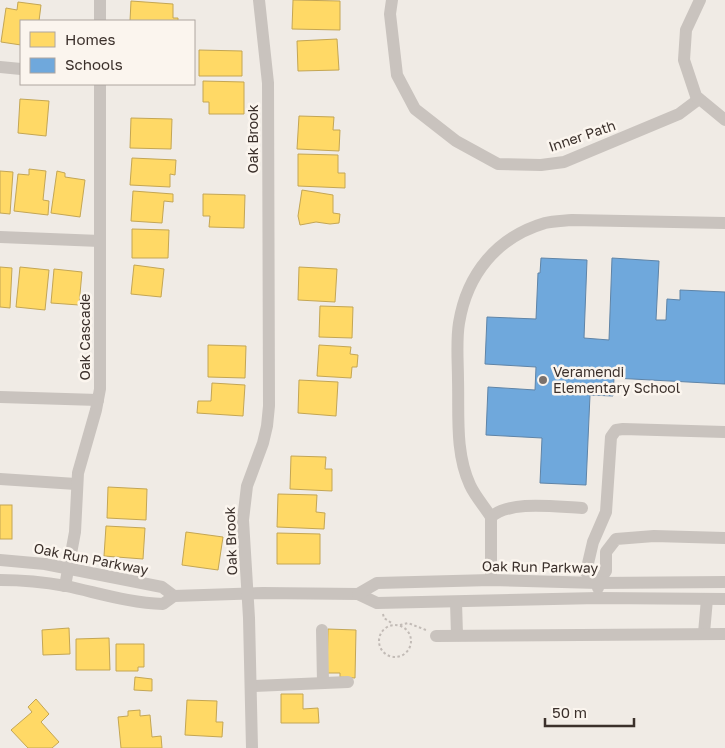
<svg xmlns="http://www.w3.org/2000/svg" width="725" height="748" viewBox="0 0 725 748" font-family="'Golos Text',sans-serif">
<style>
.homes{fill:#ffd966;stroke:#c4a654}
.schools{fill:#6fa8dc;stroke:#5f84a7}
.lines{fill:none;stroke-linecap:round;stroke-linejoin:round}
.path{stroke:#c2bbb6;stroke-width:2;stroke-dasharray:2.5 2.5;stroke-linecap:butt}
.minor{stroke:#c9c3be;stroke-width:12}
.poi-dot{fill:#7a716c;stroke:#fbf5ee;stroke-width:2}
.labels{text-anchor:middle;stroke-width:5;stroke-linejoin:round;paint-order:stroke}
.street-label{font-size:14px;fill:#3b302b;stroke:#fbf5ee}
.poi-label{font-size:14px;fill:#3b302b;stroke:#fbf5ee;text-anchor:start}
</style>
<rect width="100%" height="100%" fill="#f0ebe5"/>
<g class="homes">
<polygon points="293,0 340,1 340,30 292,29"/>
<polygon points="131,1 173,4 173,18 178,18 178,21 130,21"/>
<polygon points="18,2 41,5 39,21 21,21 21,45 1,42 6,8 17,10"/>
<polygon points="337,39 339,70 298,71 297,41"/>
<polygon points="199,50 242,51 242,76 199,76"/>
<polygon points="203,81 244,82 244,114 209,114 209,102 203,102"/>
<polygon points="20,99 49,101 46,136 18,133"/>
<polygon points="299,116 334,117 333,130 340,130 339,151 297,149"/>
<polygon points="131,118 172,119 171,149 130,148"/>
<polygon points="298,154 338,155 338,173 345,173 345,188 298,186"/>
<polygon points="132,158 176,160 175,175 170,174 170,187 130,185"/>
<polygon points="29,169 46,171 43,200 49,201 48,215 14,211 18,174 29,175"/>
<polygon points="0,171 13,172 10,214 0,213"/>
<polygon points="57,171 65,173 65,177 85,180 80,217 51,213"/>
<polygon points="302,190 333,195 333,213 340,214 339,223 330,224 316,222 300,225 298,216"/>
<polygon points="133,191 173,194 173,202 164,201 162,223 131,221"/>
<polygon points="203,194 245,195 244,228 209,227 210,216 203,216"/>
<polygon points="132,229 169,230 168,258 132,258"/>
<polygon points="134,265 164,269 161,297 131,294"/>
<polygon points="0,267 12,268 10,308 0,307"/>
<polygon points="20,267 49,270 45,310 16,307"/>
<polygon points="299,267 337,269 335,302 298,300"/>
<polygon points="54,269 82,272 79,305 51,303"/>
<polygon points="320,306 353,307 352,338 319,337"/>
<polygon points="208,345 246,346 245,378 208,377"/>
<polygon points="319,345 351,347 350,354 358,355 357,367 352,367 351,378 317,376"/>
<polygon points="299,380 338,382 336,416 298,413"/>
<polygon points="212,383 245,385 243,416 197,413 198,401 211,401"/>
<polygon points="291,456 326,457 325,469 332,469 332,491 290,489"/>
<polygon points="108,487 147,489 146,520 107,518"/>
<polygon points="278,494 317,495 316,512 325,513 324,529 277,527"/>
<rect x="0" y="505" width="12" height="34"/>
<polygon points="106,526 145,528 143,559 104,556"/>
<polygon points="186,532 223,537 218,570 182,565"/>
<polygon points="277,533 320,534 320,564 277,564"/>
<polygon points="69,628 70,654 43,655 42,630"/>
<polygon points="328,629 356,630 355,678 340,677 340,673 327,673"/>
<polygon points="109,638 110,670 76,670 76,639"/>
<polygon points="116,644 144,644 144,667 138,667 138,671 116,671"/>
<polygon points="135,677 152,679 152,691 134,690"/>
<polygon points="281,694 303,694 303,709 318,708 319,723 281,723"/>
<polygon points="36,699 49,714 41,722 59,742 52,748 28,748 11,730 32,712 28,707"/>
<polygon points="187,700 217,701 216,722 223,722 222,737 185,735"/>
<polygon points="140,710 140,716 150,715 152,737 161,736 162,748 121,748 118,717 128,716 128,711"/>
</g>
<polygon class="schools" points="541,258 587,260 584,338 609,340 612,258 659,261 656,320 666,320 667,299 680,300 680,290 725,292 725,384 614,378 613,396 590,395 586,485 540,483 542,438 486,435 488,387 535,390 536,367 485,364 487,317 536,319 538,273 540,273"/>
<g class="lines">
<g class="path">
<polyline points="383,614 384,618 393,624"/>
<circle cx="395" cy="641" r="16"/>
<polyline points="400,625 408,623 426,630"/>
</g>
<g class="minor">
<polyline points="100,0 100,21"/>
<polyline points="392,0 390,14 397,75 415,109 456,141 498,164 541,165 564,162 679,114 699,99"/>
<polyline points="700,0 686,30 684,60 696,96 725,120"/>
<polyline points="0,67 21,69"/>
<polyline points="0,237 100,241"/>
<polyline points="0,397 98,400"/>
<polyline points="0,479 76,484"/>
<path d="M491,517C484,506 475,496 470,485C455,452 459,415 458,380C458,362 456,341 459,323C467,274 497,237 545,223C554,221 563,221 572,220L725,223"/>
<polyline points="0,560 45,564 162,587 174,596"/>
<path d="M0,580C22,580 44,582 66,586C99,593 130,603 163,604L174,596L263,593L358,594L377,603L598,598L725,599"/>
<path d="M491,580V517C510,500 556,507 582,508"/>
<polyline points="598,583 586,572 593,542 606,512 611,437 616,430 623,429 725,432"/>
<polyline points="65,586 75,532 78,473 96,410 100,389 100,84"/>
<polyline points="598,588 598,583 606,571 606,552 616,539 654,536 725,538"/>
<polyline points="358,594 377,583 491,580 598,583 725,582"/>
<polyline points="456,602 457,635"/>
<polyline points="322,630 323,683"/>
<polyline points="704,633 707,599"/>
<polyline points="436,636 725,634"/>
<polyline points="252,686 348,682"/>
<polyline points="252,748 249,618 243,520 247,486 263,443 267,426 269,406 268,83 259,0"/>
</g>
</g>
<circle class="poi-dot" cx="543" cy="380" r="5"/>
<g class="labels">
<g class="street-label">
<text transform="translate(582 136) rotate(-19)" y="5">Inner Path</text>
<text transform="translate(253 139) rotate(-90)" y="5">Oak Brook</text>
<text transform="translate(85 337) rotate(-90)" y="5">Oak Cascade</text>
<text transform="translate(231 541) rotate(-92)" y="5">Oak Brook</text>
<text transform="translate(91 559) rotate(11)" y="5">Oak Run Parkway</text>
<text transform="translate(540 567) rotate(1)" y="5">Oak Run Parkway</text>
</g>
<g class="poi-label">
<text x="553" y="377">Veramendi<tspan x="553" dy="16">Elementary School</tspan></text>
</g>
</g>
<rect x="20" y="20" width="175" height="65" fill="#fbf5ee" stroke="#aea6a0"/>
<rect x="30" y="32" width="25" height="15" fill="#ffd966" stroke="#aea6a0"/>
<text x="65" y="45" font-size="15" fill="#3b302b">Homes</text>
<rect x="30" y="58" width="25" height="15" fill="#6fa8dc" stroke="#aea6a0"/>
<text x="65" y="70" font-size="15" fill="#3b302b">Schools</text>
<path d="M545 718v8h89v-8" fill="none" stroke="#3b302b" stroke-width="2.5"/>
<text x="552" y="718" font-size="15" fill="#3b302b" stroke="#fbf5ee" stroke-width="4" paint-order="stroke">50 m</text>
</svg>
